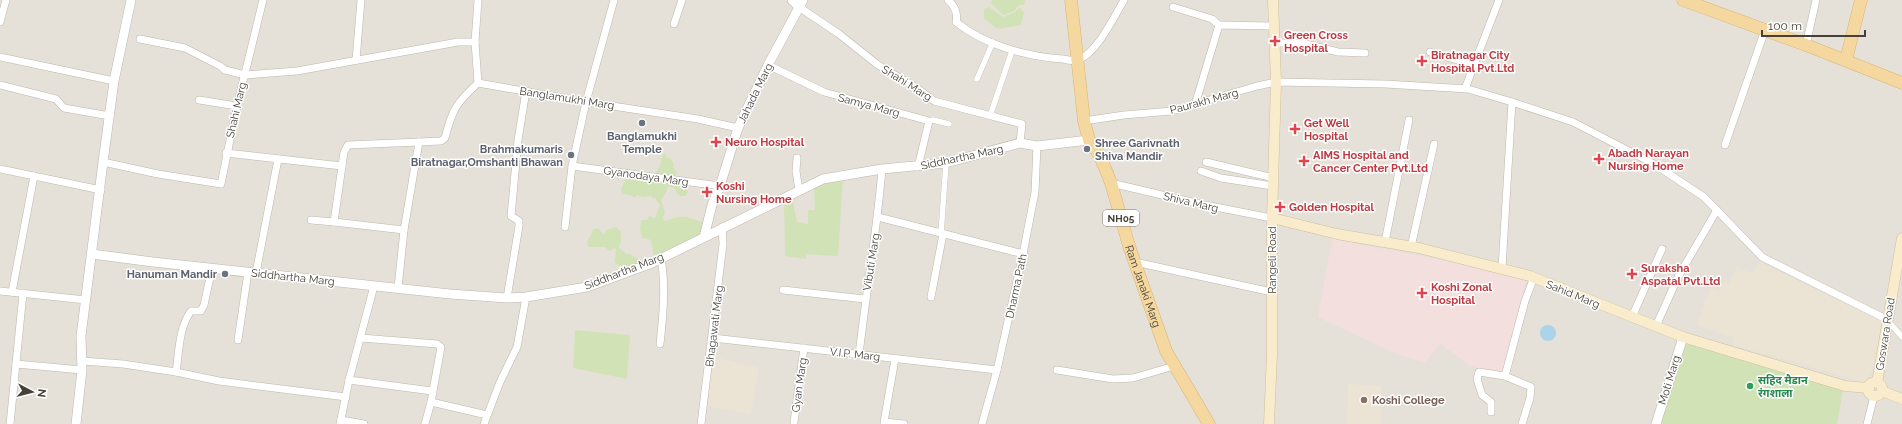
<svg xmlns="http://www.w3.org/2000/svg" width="1902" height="424" viewBox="0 0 1902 424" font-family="Raleway,'Noto Sans Devanagari',sans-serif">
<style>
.residential{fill:#e6e1d8}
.education{fill:#ebe3d4}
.medical{fill:#f2dfde}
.green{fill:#d1e3b6}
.water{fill:#abd3e9}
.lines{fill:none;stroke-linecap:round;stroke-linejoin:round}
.pedestrian-casing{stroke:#bdb6ac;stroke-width:6}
.minor-casing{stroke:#bdb6ac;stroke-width:8}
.tertiary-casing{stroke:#bdb6ac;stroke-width:10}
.secondary-casing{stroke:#cebf9d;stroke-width:11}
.primary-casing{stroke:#d8b472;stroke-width:13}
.pedestrian{stroke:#fff;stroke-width:5.5}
.minor{stroke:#fff;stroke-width:7}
.tertiary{stroke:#fff;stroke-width:9}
.secondary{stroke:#f9eccd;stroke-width:10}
.primary{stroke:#f4d8a0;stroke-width:12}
.health-dot{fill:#e0444e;stroke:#fff;stroke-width:1.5}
.worship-dot{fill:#6b7280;stroke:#fff;stroke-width:1.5}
.leisure-dot{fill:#2e9e5b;stroke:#fff;stroke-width:1.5}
.education-dot{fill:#8d6e63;stroke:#fff;stroke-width:1.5}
.labels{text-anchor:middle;stroke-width:3;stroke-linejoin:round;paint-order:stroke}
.shield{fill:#fff;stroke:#7e7974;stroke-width:1}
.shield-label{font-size:10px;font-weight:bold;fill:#464038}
.health-label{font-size:11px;font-weight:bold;fill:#be3a42;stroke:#fff;text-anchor:start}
.street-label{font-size:11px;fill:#464038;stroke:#fff}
.worship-label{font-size:11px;font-weight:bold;fill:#5b616d;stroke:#fff;text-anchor:end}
.leisure-label{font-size:11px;font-weight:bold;fill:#27864d;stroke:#fff;text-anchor:start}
.education-label{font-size:11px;font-weight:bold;fill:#785e54;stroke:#fff;text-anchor:start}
</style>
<rect width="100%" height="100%" fill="#f3efe9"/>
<rect class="residential" x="0" y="0" width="1902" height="424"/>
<g class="education">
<polygon points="1759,262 1882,321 1877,354 1869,378 1863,382 1733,345 1735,338 1697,325 1710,288 1719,292 1724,281 1729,283 1737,267 1753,274"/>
<polygon points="714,357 759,368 751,414 707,406"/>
<polygon points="1348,384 1381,386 1381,424 1347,424"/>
</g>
<polygon class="medical" points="1332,239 1478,267 1526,279 1502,375 1470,366 1440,344 1425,363 1394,353 1318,317"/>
<g class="green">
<polygon points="992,0 1025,0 1024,5 1019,5 1014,11 1003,15 991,3"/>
<polygon points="989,7 1003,17 1015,12 1020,7 1024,13 1021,25 998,29 984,19 984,9"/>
<path d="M663,154H666L667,158H670L674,163L673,167L677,173L676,177L684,185L688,192L686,196H680L677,194L674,187H667V191L661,200L665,213L663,218L665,221C681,215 686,216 702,222L703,229L698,237L660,256L653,254L651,240L642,238L640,229L641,220H647L649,216L655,218L660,205L656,200V197L654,199L651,196L642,197L637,195L635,198L630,195L622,194L621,189L626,178L628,177L635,180L639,177L651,180L660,166Z"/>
<polygon points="843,179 838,256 806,254 806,259 785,256 784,202 792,198 797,222 808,224 808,210 815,210 814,186"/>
<polygon points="616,227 621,232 621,243 618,247 626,254 630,254 638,259 637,263 629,268 617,265 615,262 616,248 609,251 605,247 588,247 587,242 594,229 598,228 604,235 606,230"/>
<polygon points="575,330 630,335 627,379 573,368"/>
<polygon points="1684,343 1843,390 1837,424 1658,424"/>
</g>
<circle class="water" cx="1548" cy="333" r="8"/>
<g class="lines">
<defs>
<g id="pedestrian">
<polyline points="977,79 993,42"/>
<polyline points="990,116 1012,51"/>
<polyline points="929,121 933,120 949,124"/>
<polyline points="941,234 946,163"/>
<polyline points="1888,321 1902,337"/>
</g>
<g id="minor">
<polyline points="478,0 475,42 478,83 586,102 698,119 738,128"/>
<path d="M948,0C955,6 958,13 956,22C984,45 1028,57 1063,59C1067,60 1074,61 1078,60C1097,53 1114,17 1124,0"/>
<polyline points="799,7 839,34 878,65 917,88 934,101 1022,124 1020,143"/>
<polyline points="1173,7 1212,19 1219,25"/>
<polyline points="0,22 6,0"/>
<polyline points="674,24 682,0"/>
<polyline points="140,39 185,48 220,66 225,70 245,75 297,71 458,42 475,42"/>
<polyline points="1275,43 1302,43 1338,52 1365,53"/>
<polyline points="1806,45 1816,0"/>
<polyline points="1430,52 1474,65 1499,0"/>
<polyline points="0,57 114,81"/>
<polyline points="356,60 361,0"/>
<polyline points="768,65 824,92 929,121 918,167"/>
<polyline points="0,85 56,99 64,108 110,116"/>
<polyline points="1465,89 1474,65"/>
<polyline points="199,100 237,106"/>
<polyline points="1195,105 1219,25 1274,26"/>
<polyline points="1084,121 1124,115 1172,111 1257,86 1276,82 1385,84 1468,89 1512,102 1573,122 1654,164 1704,197 1762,257 1886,319"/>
<polyline points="1725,145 1765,30"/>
<polyline points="226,153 342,166"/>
<polyline points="797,158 796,171 799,191"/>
<polyline points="103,162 158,174 221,184 237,106 263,0"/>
<polyline points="1206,162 1274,178"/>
<polyline points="572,166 720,186"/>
<polyline points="0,169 101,190"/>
<polyline points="1201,171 1221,178 1273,186"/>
<polyline points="1111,183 1200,204 1272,218"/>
<polyline points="878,217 1023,254"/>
<polyline points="311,220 334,222 344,152 348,145 419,142"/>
<polyline points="334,222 404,230"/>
<polyline points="565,227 572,166 586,102 614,0"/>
<polyline points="1385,242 1409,120"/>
<polyline points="1411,247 1434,144"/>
<polyline points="1135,262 1272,292"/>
<polyline points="1502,268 1512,102"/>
<polyline points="256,273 278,159"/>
<path d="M398,288L404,230L419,142L441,141L445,138C452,110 456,103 478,83"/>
<polyline points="783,290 865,299"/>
<polyline points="0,291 86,300"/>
<polyline points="12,292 34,176"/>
<polyline points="931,297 943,234"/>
<polyline points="507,298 519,226 519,221 511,216 518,140 526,91"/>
<polyline points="1632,317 1662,249"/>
<polyline points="1656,326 1678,277 1717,210"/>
<polyline points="361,338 437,344 441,347 431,402 425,424"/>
<polyline points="713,338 997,370"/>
<polyline points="238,340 248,272"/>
<path d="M660,344C663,316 666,287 661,258"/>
<path d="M859,355C866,293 877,231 882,169"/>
<polyline points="895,359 884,422 904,424"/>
<polyline points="82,361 123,364 176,372 219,381 346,397"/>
<polyline points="16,364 82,370"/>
<polyline points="1057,370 1113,379 1133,378 1174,366"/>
<path d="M176,372C179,352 179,327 191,311H201L204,305L212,268"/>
<polyline points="1505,376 1525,301 1534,277"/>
<polyline points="349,380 432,391"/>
<polyline points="431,402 487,415"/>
<polyline points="1491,412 1491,402 1482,395 1477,379 1479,372 1505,376 1531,387 1530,398 1522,424"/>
<polyline points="341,420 364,424"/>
<polyline points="794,422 804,348"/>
<polyline points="10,424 23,293"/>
<polyline points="340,424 349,380 374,286"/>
<polyline points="484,424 500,382 517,347 526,297"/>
<polyline points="701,424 723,244 722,227"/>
<polyline points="982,424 997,370 1023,254 1035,192 1037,146"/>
<polyline points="1867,424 1874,396"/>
</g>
<g id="tertiary">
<polyline points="792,0 799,7"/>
<polyline points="704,237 712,205 720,186 738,128 768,65 803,0"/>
<polyline points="92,254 153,262 450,294 507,298 526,297 587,287 652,263 823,179 882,169 946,163 1020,143 1037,146 1089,140"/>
<polyline points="76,424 82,370 81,336 103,162 114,81 131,0"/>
<polyline points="1656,424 1683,337"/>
</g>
<g id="secondary">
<polyline points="1272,218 1337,234 1419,248 1530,276 1683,337 1845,386 1869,388"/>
<circle cx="1875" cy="389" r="7"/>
<polyline points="1877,383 1902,238"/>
<polyline points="1882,391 1902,399"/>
<polyline points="1269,424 1272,354 1272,218 1276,82 1273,0"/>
</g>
<g id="primary">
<path id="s1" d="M1071,0L1084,121L1089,140L1100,156L1111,183L1130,249L1166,351L1209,424"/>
<polyline points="1683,0 1806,45 1902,83"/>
<polyline points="1846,60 1861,0"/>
</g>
</defs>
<use href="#pedestrian" class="pedestrian-casing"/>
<use href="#minor" class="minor-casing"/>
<use href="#tertiary" class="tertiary-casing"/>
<use href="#secondary" class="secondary-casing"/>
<use href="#primary" class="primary-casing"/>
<use href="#pedestrian" class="pedestrian"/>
<use href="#minor" class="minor"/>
<use href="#tertiary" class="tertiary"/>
<use href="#secondary" class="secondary"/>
<use href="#primary" class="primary"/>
</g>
<g class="health-dot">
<path d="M1273 35h4v4h4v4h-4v4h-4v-4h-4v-4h4z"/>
<path d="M1420 55h4v4h4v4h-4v4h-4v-4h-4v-4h4z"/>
<path d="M1293 123h4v4h4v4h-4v4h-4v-4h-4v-4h4z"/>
<path d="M714 136h4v4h4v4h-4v4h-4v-4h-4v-4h4z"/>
<path d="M1597 153h4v4h4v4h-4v4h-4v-4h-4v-4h4z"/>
<path d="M1302 155h4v4h4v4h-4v4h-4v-4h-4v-4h4z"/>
<path d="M705 186h4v4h4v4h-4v4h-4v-4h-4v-4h4z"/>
<path d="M1278 201h4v4h4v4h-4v4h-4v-4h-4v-4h4z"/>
<path d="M1630 268h4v4h4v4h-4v4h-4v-4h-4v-4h4z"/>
<path d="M1420 287h4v4h4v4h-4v4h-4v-4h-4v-4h4z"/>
</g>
<g class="worship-dot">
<circle cx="642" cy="123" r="4"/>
<circle cx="1087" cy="149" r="4"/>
<circle cx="571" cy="155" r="4"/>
<circle cx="225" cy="274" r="4"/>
</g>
<circle class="leisure-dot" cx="1750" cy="386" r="4"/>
<circle class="education-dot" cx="1364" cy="400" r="4"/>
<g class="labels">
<rect class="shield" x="1103" y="210" width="36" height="16" rx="3"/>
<g class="shield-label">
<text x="1121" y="222">NH05</text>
</g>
<g class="health-label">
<text x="1284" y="39">Green Cross<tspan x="1284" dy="13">Hospital</tspan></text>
<text x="1431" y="59">Biratnagar City<tspan x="1431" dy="13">Hospital Pvt.Ltd</tspan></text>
<text x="1304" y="127">Get Well<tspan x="1304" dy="13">Hospital</tspan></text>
<text x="725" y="146">Neuro Hospital</text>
<text x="1608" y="157">Abadh Narayan<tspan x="1608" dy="13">Nursing Home</tspan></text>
<text x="1313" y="159">AIMS Hospital and<tspan x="1313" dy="13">Cancer Center Pvt.Ltd</tspan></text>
<text x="716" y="190">Koshi<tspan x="716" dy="13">Nursing Home</tspan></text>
<text x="1289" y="211">Golden Hospital</text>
<text x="1641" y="272">Suraksha<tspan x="1641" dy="13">Aspatal Pvt.Ltd</tspan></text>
<text x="1431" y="291">Koshi Zonal<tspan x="1431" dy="13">Hospital</tspan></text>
</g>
<g class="street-label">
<text transform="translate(907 83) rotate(32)" y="4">Shahi Marg</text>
<text transform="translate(755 93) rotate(-64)" y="4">Jahada Marg</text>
<text transform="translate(567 98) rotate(9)" y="4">Banglamukhi Marg</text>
<text transform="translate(1204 101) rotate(-15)" y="4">Paurakh Marg</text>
<text transform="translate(869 105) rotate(15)" y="4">Samya Marg</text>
<text transform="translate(236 110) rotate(-77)" y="4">Shahi Marg</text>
<text transform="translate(962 157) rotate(-12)" y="4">Siddhartha Marg</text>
<text transform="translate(646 176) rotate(8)" y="4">Gyanodaya Marg</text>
<text transform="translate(1191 202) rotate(13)" y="4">Shiva Marg</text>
<text transform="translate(1272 260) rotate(-90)" y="4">Rangeli Road</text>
<text transform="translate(871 262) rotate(-81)" y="4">Vibuti Marg</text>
<text transform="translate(624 271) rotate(-21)" y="4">Siddhartha Marg</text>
<text transform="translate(293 277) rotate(6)" y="4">Siddhartha Marg</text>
<text transform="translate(1016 286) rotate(-78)" y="4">Dharma Path</text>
<text dy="4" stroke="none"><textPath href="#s1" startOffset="298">Ram Janaki Marg</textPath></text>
<text transform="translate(1573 294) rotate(22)" y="4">Sahid Marg</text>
<text transform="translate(714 326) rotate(-83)" y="4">Bhagawati Marg</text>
<text transform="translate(1885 334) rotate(-81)" y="4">Goswara Road</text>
<text transform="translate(855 354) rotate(6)" y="4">V.I.P. Marg</text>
<text transform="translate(1669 380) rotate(-73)" y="4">Moti Marg</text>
<text transform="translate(799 385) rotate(-82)" y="4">Gyan Marg</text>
</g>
<g class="worship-label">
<text x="642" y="140" text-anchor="middle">Banglamukhi<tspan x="642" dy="13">Temple</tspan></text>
<text x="1095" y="147" text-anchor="start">Shree Garivnath<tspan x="1095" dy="13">Shiva Mandir</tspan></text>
<text x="563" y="153">Brahmakumaris<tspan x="563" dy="13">Biratnagar,Omshanti Bhawan</tspan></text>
<text x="217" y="278">Hanuman Mandir</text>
</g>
<g class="leisure-label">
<text x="1758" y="384">सहिद मैडान<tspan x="1758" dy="13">रंगशाला</tspan></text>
</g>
<g class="education-label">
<text x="1372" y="404">Koshi College</text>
</g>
</g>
<g transform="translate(32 392) rotate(97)" stroke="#ffffff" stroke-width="3" paint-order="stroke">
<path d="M0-3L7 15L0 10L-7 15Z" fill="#464038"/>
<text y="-6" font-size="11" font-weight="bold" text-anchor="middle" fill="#464038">N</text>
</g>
<path d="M1762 30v6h103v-6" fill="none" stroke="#464038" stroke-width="2"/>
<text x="1768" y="30" font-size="12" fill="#464038" stroke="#ffffff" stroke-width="3" paint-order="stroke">100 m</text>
</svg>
